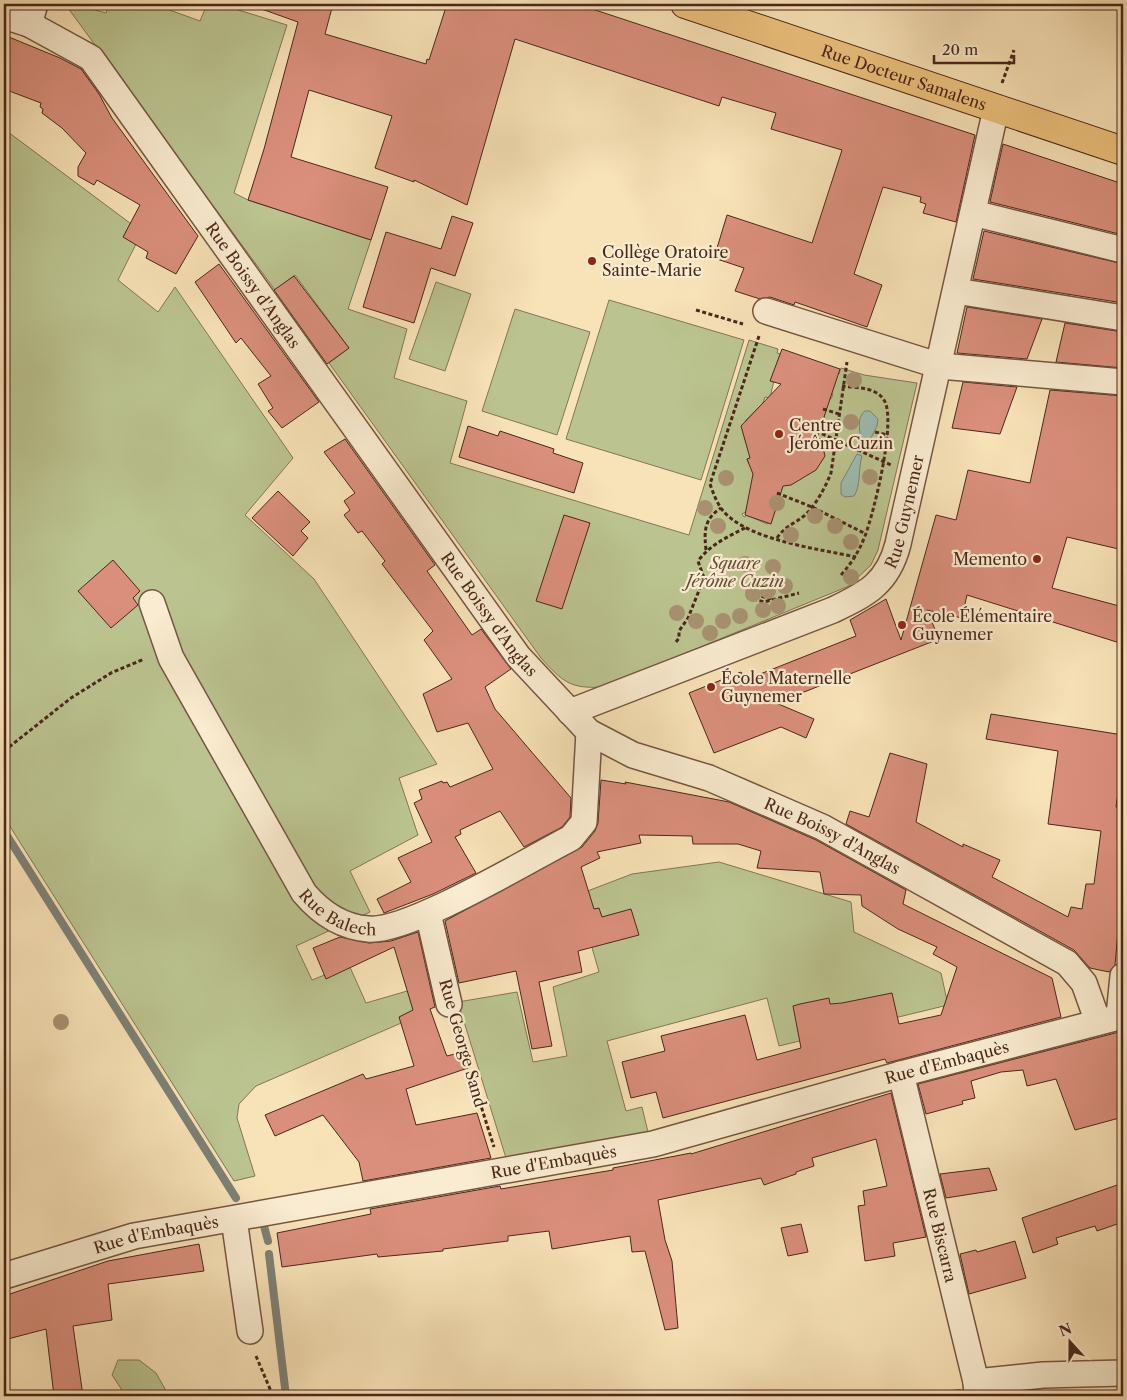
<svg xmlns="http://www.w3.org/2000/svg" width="1127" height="1400" viewBox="0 0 1127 1400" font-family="'Libre Caslon Text',serif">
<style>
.green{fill:#bbc490;stroke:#837655}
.water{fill:#9ebdb3;stroke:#7d8176}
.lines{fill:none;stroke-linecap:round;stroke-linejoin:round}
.stream{stroke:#7d8176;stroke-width:8}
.building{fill:#da8f7c;stroke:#4b271a}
.minor-casing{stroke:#765641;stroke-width:28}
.major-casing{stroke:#4b271a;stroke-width:30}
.path{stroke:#4b271a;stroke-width:3;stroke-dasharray:4 2.5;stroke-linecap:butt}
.minor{stroke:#faecd0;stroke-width:25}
.major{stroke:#ecc17c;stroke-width:28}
.tree{fill:#a89171}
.poi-dot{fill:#8f2418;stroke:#faecd0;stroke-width:2}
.labels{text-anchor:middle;stroke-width:4.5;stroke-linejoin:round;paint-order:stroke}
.street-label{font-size:16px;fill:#4b271a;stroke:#faecd0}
.poi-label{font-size:16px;fill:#4b271a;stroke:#faecd0;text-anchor:start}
.park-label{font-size:16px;font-style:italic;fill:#674e38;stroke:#faecd0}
</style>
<rect width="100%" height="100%" fill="#f8e2b7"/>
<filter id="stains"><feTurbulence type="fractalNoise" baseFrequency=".004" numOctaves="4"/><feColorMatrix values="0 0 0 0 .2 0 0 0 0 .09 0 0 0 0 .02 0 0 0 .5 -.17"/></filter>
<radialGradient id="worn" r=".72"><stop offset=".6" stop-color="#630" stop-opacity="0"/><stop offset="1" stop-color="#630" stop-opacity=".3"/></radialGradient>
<g class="green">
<path d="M65,4H74L106,13L109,4H153L200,21L207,4H219L287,25L234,193L248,200L371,240L348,309L407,329L394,378L467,401L450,463L689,535L749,340L778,349L777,353L780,354L770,398L765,397L763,403L745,421L749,425L746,431L743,433L752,457L747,459L749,464L759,473L746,512L742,514L744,517L747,515L767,524L770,522L779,487L824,451L814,437L820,421L823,422L825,417L821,415L826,398L831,399L833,394L828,392L834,372L839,374L841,368L864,375L917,383L878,550L871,565L849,586L603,687C570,689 563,682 541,658L329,363L349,348L295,275L275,290Z"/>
<polygon points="4,129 142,232 118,280 158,312 175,287 293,458 245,515 314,579 437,764 399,778 418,835 350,871 370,912 296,946 312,980 349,965 366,1003 414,989 422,1014 256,1086 239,1104 237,1118 255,1176 234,1181 4,817"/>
<polygon points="436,282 471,294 445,371 409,359"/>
<polygon points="609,300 744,340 701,480 566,439"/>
<polygon points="515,309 590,332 557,435 482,411"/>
<polygon points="719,862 851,902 854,932 941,973 948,1005 779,1046 767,998 607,1041 626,1111 642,1107 648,1132 506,1158 458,1002 517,992 533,1062 567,1056 553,987 599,972 577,895 632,874"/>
<polygon points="118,1360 139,1360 156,1373 169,1396 126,1396 112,1375"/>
</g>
<g class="water">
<path d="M865,411H870L878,419L877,426L865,450L860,447C863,436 854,419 865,411Z"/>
<path d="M857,454L862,456C858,469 861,486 854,496L845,497L841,494V483Z"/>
</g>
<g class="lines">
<g class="stream">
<polyline points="4,831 236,1198"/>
<polyline points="264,1226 268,1241"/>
<polyline points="269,1254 286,1396"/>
<polyline points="939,1396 959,1393"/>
</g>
</g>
<g class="building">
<polygon points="257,4 333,4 325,34 426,64 427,59 429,60 447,4 577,4 975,135 956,222 923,213 926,204 920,202 921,197 883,187 854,274 882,285 867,327 795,302 794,305 770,297 760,299 735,291 744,268 714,258 727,215 812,243 842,150 771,129 776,113 722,97 719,106 515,39 467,205 414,180 414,182 375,168 392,116 309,90 291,157 388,187 371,240 248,200 264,149 298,22 256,7"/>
<polygon points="4,35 60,58 81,69 99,94 112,118 198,236 176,274 146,258 148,252 123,237 140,205 97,180 94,185 78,176 78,167 86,153 62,128 42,113 43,109 40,107 41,103 4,89"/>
<polygon points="1003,144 1123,184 1123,235 990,202"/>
<polygon points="452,216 473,223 455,276 431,268 414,323 363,307 386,232 441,249"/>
<polygon points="984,231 1123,264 1123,303 973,279"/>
<polygon points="219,264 319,402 282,428 268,411 273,408 258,384 271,376 241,338 236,343 195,282"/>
<polygon points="294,276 349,348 327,364 274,290"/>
<polygon points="967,307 1042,319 1027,359 957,353"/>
<polygon points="1065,323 1123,332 1123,368 1056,362"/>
<polygon points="782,349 840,369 817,438 821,439 825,456 816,470 791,485 783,486 771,524 745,515 753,474 747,459 750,458 741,426 781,384 770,381"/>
<polygon points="963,382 1017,387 1000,434 952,428"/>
<polygon points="1050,390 1123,396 1123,550 1067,537 1052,588 1123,607 1123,644 967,595 962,618 927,610 939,639 776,703 814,719 806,738 781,727 714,753 689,693 741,672 745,680 856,636 850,620 886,599 901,640 936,515 956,520 968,470 1030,483"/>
<polygon points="468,426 498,436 500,431 554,449 553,453 583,463 574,493 459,457"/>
<polygon points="345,439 435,565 427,571 472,635 481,629 511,669 485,687 495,709 571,798 570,817 562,827 524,847 500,811 460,830 461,834 455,837 476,873 433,894 384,913 377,899 411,882 398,858 432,842 414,803 422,799 419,790 442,781 443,783 447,782 450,787 493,769 468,723 437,732 423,694 452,679 424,640 433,631 382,564 385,561 362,531 358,533 344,515 350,510 344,501 355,493 324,452"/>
<polygon points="278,491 310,522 301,531 308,538 293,556 252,518"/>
<polygon points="564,515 590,523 562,609 536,601"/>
<polygon points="113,560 140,591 133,598 138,605 111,628 78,591"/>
<polygon points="991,714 1123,735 1123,758 1116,807 1123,808 1123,874 1115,965 1109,972 1090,968 1074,950 846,824 850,811 869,817 890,753 927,764 916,822 963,847 963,844 1000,860 992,877 1068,917 1071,907 1082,909 1086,884 1094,884 1101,831 1048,824 1058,751 986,739"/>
<polygon points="601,780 626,784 625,782 729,802 816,840 906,890 903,904 1052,978 1061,1017 887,1063 885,1059 663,1118 656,1092 631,1098 622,1062 665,1051 661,1036 745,1015 757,1060 801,1048 793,1006 800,1004 829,998 830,1004 842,1003 892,993 899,1024 941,1015 957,967 933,954 937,947 898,929 862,906 861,895 824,894 820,872 757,868 761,851 738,844 693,844 692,836 639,835 641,843 597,852 600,858 581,867 594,909 599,908 602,917 631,909 639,935 578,951 582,972 539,982 552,1046 532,1049 516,971 459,983 445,921 582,847 595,831 598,823"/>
<polygon points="418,932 435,1007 430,1009 446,1054 447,1056 462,1052 468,1068 406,1089 416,1125 477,1113 491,1158 363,1181 359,1162 323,1115 275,1136 265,1115 363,1074 366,1079 414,1066 399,1017 413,1010 394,947 326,979 313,948 340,937 369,943 391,941"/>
<polygon points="1123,1031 1123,1117 1075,1130 1056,1079 1027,1086 1023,1070 1001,1072 971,1081 975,1098 962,1101 963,1104 926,1114 918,1084"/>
<polygon points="891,1093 926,1237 893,1243 895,1256 865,1261 858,1206 865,1205 863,1191 887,1186 876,1139 812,1158 814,1166 796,1172 796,1174 764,1185 761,1178 658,1200 665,1240 672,1261 678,1328 665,1330 645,1251 632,1252 630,1236 552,1249 549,1231 508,1236 508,1241 443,1249 443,1251 378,1257 377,1254 282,1267 277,1233 371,1214 370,1209 500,1186 501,1189 613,1170 613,1168 691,1153 691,1154"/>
<polygon points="989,1168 997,1190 946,1198 940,1174"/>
<polygon points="1123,1183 1123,1222 1097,1231 1095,1226 1056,1238 1058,1244 1033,1253 1022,1218"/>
<polygon points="801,1224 808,1252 788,1256 781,1228"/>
<polygon points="1015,1241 1026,1278 969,1294 960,1254 976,1250 977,1252"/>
<polygon points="199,1244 204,1271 108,1284 112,1320 73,1326 83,1396 54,1396 46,1329 4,1340 4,1296 108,1261"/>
</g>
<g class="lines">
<defs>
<g id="minor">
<path id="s1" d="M4,16L29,24L91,58L518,656L589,732L633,755L709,778L822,827L1067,963L1084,983L1098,1022"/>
<polyline points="29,24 35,4"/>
<polyline points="973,213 1123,250"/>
<polyline points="956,291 1123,318"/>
<polyline points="766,311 940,366 1123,382"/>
<path id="s2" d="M152,603L171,658L304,893C321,913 341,927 368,929C408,933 530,859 571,838L584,822L589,732"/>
<path id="s3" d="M570,712L833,610C867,594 888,583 898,544L996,109"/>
<polyline points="428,913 449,1004"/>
<polyline points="1119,1016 1123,976"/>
<path id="s4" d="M901,1074L976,1382L977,1396"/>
<polyline points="234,1219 250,1331"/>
<path id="s5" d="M4,1276L134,1236L653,1144L901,1074L1123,1016"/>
<polyline points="976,1382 1043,1375 1123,1373"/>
</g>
<g id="major">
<path id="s6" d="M685,4L1123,151"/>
</g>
</defs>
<use href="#minor" class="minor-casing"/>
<use href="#major" class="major-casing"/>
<g class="path">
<polyline points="1002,83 1014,50"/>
<polyline points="696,310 743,324"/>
<path d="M759,336L710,484C714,495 718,507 727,515C755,541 819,549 856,557"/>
<polyline points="823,409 839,414"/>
<polyline points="816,431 891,465"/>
<polyline points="875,432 888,435"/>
<polyline points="777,493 812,507 866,534"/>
<path d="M777,538C784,527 794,524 804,516C816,505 825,488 831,473L847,362"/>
<path d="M706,550C704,531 704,519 721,508"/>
<path d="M841,575C852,563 859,551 865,536C874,512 897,420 884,400C876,387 857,388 842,386"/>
<polyline points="747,597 764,602 799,593"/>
<polyline points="756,599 760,596 772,599"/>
<path d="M676,642L679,638V631L688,618L704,578L698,561C710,545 727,537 745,528"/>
<polyline points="4,751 71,698 111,673 144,659"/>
<polyline points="456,1027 494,1147"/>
<polyline points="256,1356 273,1396"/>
</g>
<use href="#minor" class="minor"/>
<use href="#major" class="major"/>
</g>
<g class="tree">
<circle cx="854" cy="380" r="8"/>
<circle cx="851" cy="422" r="8"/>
<circle cx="870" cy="477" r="8"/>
<circle cx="726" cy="478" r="8"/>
<circle cx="777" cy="503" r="8"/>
<circle cx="705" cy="508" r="8"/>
<circle cx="815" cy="516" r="8"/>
<circle cx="718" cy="526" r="8"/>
<circle cx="835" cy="526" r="8"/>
<circle cx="791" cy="535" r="8"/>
<circle cx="851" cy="542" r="8"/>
<circle cx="745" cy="564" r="8"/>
<circle cx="773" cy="567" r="8"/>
<circle cx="851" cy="577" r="8"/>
<circle cx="785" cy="586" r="8"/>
<circle cx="768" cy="591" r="8"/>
<circle cx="753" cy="594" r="8"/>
<circle cx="778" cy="606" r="8"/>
<circle cx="763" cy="610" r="8"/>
<circle cx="677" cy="613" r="8"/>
<circle cx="740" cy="616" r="8"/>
<circle cx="696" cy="621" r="8"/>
<circle cx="723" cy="621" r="8"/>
<circle cx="710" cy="633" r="8"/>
<circle cx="61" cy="1022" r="8"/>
</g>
<g class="poi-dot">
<circle cx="592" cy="261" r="5"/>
<circle cx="779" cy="434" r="5"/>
<circle cx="1037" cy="559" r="5"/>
<circle cx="902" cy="625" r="5"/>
<circle cx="711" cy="687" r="5"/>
</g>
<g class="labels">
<g class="street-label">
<text dy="6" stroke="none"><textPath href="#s6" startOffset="231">Rue Docteur Samalens</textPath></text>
<text dy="6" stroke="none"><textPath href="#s1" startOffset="376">Rue Boissy d'Anglas</textPath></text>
<text dy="6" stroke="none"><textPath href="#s3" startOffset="412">Rue Guynemer</textPath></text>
<text dy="6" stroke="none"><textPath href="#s1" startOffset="781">Rue Boissy d'Anglas</textPath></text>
<text dy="6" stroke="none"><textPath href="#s1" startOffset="1201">Rue Boissy d'Anglas</textPath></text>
<text dy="6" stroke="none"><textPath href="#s2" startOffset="369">Rue Balech</textPath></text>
<text transform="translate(463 1043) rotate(74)" y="6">Rue George Sand</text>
<text dy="6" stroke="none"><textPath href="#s5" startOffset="968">Rue d'Embaquès</textPath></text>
<text dy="6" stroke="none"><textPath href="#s5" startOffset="562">Rue d'Embaquès</textPath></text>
<text dy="6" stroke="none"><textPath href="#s5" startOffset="158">Rue d'Embaquès</textPath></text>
<text dy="6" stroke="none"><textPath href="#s4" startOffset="166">Rue Biscarra</textPath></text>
</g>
<g class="poi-label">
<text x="602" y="258">Collège Oratoire<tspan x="602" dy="18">Sainte-Marie</tspan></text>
<text x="789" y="431">Centre<tspan x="789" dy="18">Jérôme Cuzin</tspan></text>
<text x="1027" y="565" text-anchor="end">Memento</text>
<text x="912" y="622">École Élémentaire<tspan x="912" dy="18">Guynemer</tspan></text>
<text x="721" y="684">École Maternelle<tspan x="721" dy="18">Guynemer</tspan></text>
</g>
<g class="park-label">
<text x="735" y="569">Square<tspan x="735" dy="18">Jérôme Cuzin</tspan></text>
</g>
</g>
<rect width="1127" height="1400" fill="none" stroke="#f8e2b7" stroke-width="20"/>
<rect x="5" y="5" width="1117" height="1390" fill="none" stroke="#4b271a" stroke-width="2.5"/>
<rect x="10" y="10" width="1107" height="1380" fill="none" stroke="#4b271a"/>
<g transform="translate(1070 1342) rotate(339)" stroke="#faecd0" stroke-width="4" paint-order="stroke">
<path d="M0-4L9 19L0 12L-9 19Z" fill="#4b271a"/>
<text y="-8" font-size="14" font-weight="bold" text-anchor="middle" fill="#4b271a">N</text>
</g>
<path d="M934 55v8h80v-8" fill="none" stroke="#4b271a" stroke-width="2.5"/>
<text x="942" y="55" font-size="15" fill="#4b271a" stroke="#faecd0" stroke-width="4" paint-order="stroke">20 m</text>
<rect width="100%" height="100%" filter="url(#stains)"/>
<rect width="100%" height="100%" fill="url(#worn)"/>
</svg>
